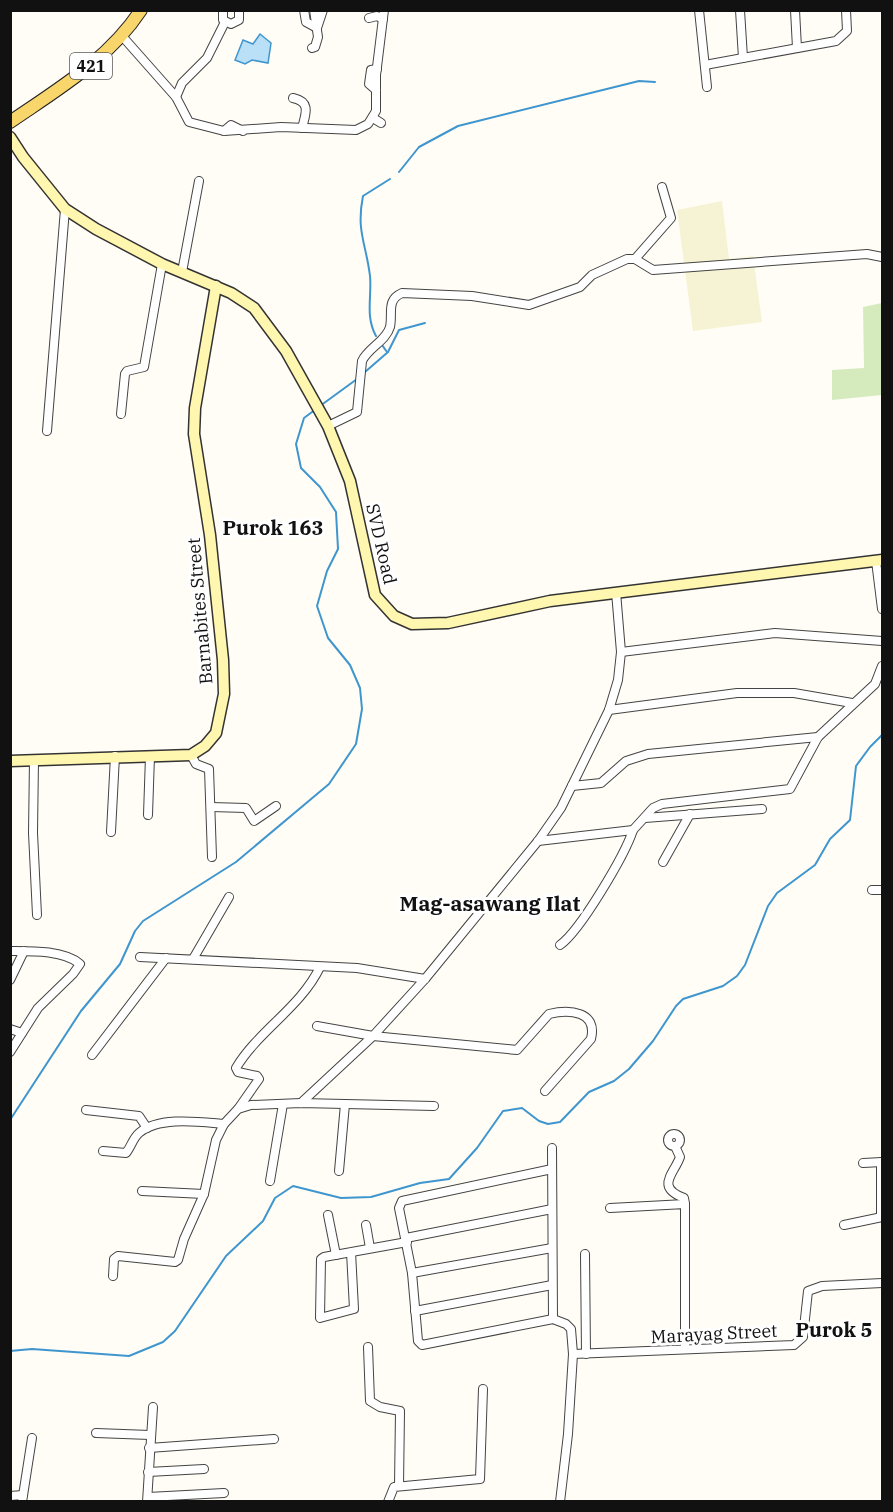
<svg xmlns="http://www.w3.org/2000/svg" width="893" height="1512" viewBox="0 0 893 1512" font-family="'IBM Plex Serif',serif">
<style>
.farmland{fill:#f6f3d4}
.green{fill:#d5ebbd}
.water{fill:#b9e0f7;stroke:#3f96cf;stroke-width:1.5}
.lines{fill:none;stroke-linecap:round;stroke-linejoin:round}
.stream{stroke:#3f96cf;stroke-width:2}
.street-casing{stroke:#444;stroke-width:10}
.secondary-casing{stroke:#333;stroke-width:13}
.primary-casing{stroke:#222;stroke-width:14}
.street{stroke:#fff;stroke-width:8}
.secondary{stroke:#fff6b0;stroke-width:10}
.primary{stroke:#f9d66b;stroke-width:12}
.labels{text-anchor:middle;stroke-width:6;stroke-linejoin:round;paint-order:stroke}
.shield{fill:#fff;stroke:#585858;stroke-width:1.5}
.shield-label{font-size:16px;font-weight:bold;fill:#111}
.street-label{font-size:18px;fill:#111;stroke:#fff}
.neighbourhood-label{font-size:20px;font-weight:bold;fill:#111;stroke:#fff}
.quarter-label{font-size:21px;font-weight:bold;fill:#111;stroke:#fff}
</style>
<rect width="100%" height="100%" fill="#fffdf5"/>
<polygon class="farmland" points="722,201 729,259 753,256 762,322 693,331 677,210"/>
<polygon class="green" points="882,303 882,395 832,400 832,370 864,368 863,307"/>
<polygon class="water" points="260,34 271,43 268,63 252,60 245,64 235,60 243,40 253,44"/>
<g class="lines">
<g class="stream">
<polyline points="399,172 419,147 458,126 639,81 655,82"/>
<path d="M376,336C365,316 372,297 370,276C366,243 356,231 363,196L390,179"/>
<polyline points="382,345 387,352"/>
<polyline points="365,372 388,352 399,330 425,323"/>
<polyline points="320,406 357,379"/>
<polyline points="10,1120 81,1011 120,964 135,931 143,921 236,862 329,784 356,744 362,709 360,688 350,665 328,638 317,606 327,571 338,549 336,512 320,487 301,468 296,444 304,418 316,409"/>
<polyline points="10,1351 32,1349 129,1356 163,1342 175,1331 226,1256 263,1221 275,1198 293,1186 341,1198 371,1197 420,1183 449,1179 477,1148 503,1111 522,1108 539,1121 548,1124 560,1122 589,1092 614,1081 629,1069 653,1041 676,1006 683,999 723,986 737,976 745,965 768,906 777,893 815,865 830,839 850,820 856,766 870,747 882,735"/>
</g>
<defs>
<g id="street">
<polyline points="223,10 223,20 231,24 239,20 239,10"/>
<polyline points="304,10 306,22 317,28 323,10"/>
<polyline points="699,10 707,87"/>
<polyline points="740,10 743,58"/>
<polyline points="795,10 797,48"/>
<polyline points="369,18 377,16 383,19"/>
<polyline points="122,36 176,97 189,122 224,131 281,127 356,130 368,124 376,111 376,75 384,10"/>
<polyline points="312,48 315,47 318,37 314,10"/>
<polyline points="705,65 836,41 847,31 846,10"/>
<polyline points="376,90 369,84 371,70 377,69"/>
<polyline points="176,97 182,83 207,58 225,22"/>
<path d="M293,98C311,102 306,113 302,128"/>
<polyline points="373,118 381,123"/>
<polyline points="224,131 231,125 243,131"/>
<polyline points="635,259 671,218 662,187"/>
<polyline points="182,272 199,181"/>
<polyline points="121,414 125,374 127,371 144,367 162,264"/>
<path d="M328,426L357,412L362,361C368,348 386,341 390,327C393,313 386,300 402,293L472,296L529,305L580,287L592,275L627,259H635L653,270L867,254L882,257"/>
<polyline points="47,431 65,209"/>
<polyline points="876,561 882,609"/>
<polyline points="621,652 775,633 882,641"/>
<polyline points="609,710 737,693 794,693 852,703"/>
<polyline points="191,755 196,764 209,769 212,857"/>
<polyline points="34,760 33,833 37,915"/>
<polyline points="572,786 601,783 626,761 648,754 818,737"/>
<polyline points="211,807 246,808 254,821 276,806"/>
<polyline points="148,815 150,756"/>
<polyline points="645,818 762,809"/>
<polyline points="111,832 115,756"/>
<polyline points="538,841 633,830 653,808 662,804 790,789 818,737 875,684 882,666"/>
<polyline points="663,862 690,814"/>
<polyline points="872,890 882,890"/>
<path d="M560,945C580,931 625,855 633,830"/>
<path d="M10,951C30,951 64,950 80,964L73,974L38,1008L10,1052"/>
<polyline points="140,957 357,968 425,979"/>
<polyline points="193,959 229,897"/>
<polyline points="10,980 24,951"/>
<path d="M317,1026L373,1036L517,1050L549,1014C569,1009 598,1011 591,1039L545,1091"/>
<polyline points="10,1029 22,1033"/>
<polyline points="92,1055 166,958"/>
<polyline points="301,1103 373,1036 425,979 538,841 561,808 609,710 618,680 621,652 616,592"/>
<path d="M238,1109L259,1079L257,1076L238,1072L236,1068C258,1031 301,1007 320,967"/>
<polyline points="86,1110 139,1116 147,1128"/>
<circle cx="674" cy="1140" r="6"/>
<path d="M675,1146L680,1157C674,1174 655,1187 684,1198L685,1204"/>
<polyline points="552,1148 553,1319"/>
<path d="M103,1151L126,1153C131,1147 133,1138 139,1133C159,1116 200,1122 224,1124"/>
<polyline points="881,1162 881,1217"/>
<polyline points="863,1163 882,1162"/>
<polyline points="552,1169 402,1201 399,1208 412,1273 418,1341 422,1345 553,1319 566,1324 571,1329 573,1354 568,1434 560,1502"/>
<polyline points="339,1171 345,1104"/>
<polyline points="270,1181 283,1104"/>
<polyline points="142,1191 204,1194"/>
<polyline points="610,1208 685,1204 685,1349"/>
<polyline points="328,1215 336,1255"/>
<polyline points="366,1225 370,1248"/>
<polyline points="844,1225 882,1217"/>
<polyline points="406,1238 552,1209"/>
<polyline points="351,1252 354,1309 320,1318 321,1259 324,1257 407,1242"/>
<polyline points="585,1254 586,1354"/>
<polyline points="412,1273 552,1248"/>
<polyline points="113,1276 114,1259 118,1256 175,1262 178,1260 184,1239 204,1194 216,1140 224,1124 238,1109 251,1105 301,1103 434,1106"/>
<polyline points="415,1311 552,1285"/>
<polyline points="368,1347 370,1401 380,1407 400,1411 399,1486"/>
<polyline points="573,1354 794,1345 803,1337 808,1291 822,1286 882,1283"/>
<polyline points="96,1433 150,1435"/>
<polyline points="149,1448 274,1439"/>
<polyline points="148,1472 204,1469"/>
<polyline points="10,1496 23,1495"/>
<polyline points="148,1497 224,1493"/>
<polyline points="22,1502 32,1438"/>
<polyline points="147,1502 153,1407"/>
<polyline points="388,1502 394,1487 480,1479 483,1389"/>
</g>
<g id="secondary">
<polyline points="10,137 23,157 65,209 96,229 162,264 231,293 254,308 286,351 328,426 350,481 375,595 394,616 412,624 448,623 550,601 882,560"/>
<polyline points="10,761 191,755 205,746 216,733 224,694 223,660 210,535 194,434 195,408 216,286"/>
</g>
<path id="primary" d="M10,122C58,89 108,60 141,10"/>
</defs>
<use href="#street" class="street-casing"/>
<use href="#secondary" class="secondary-casing"/>
<use href="#primary" class="primary-casing"/>
<use href="#street" class="street"/>
<use href="#secondary" class="secondary"/>
<use href="#primary" class="primary"/>
</g>
<g class="labels">
<rect class="shield" x="70" y="53" width="42" height="26" rx="4.5"/>
<g class="shield-label">
<text x="91" y="72">421</text>
</g>
<g class="street-label">
<text transform="translate(381 544) rotate(77)" y="6">SVD Road</text>
<text transform="translate(200 611) rotate(-95)" y="6">Barnabites Street</text>
<text transform="translate(714 1334) rotate(-3)" y="6">Marayag Street</text>
</g>
<g class="neighbourhood-label">
<text x="273" y="535">Purok 163</text>
<text x="834" y="1337">Purok 5</text>
</g>
<g class="quarter-label">
<text x="490" y="911">Mag-asawang Ilat</text>
</g>
</g>
<rect width="893" height="1512" fill="none" stroke="#111111" stroke-width="24"/>
</svg>
